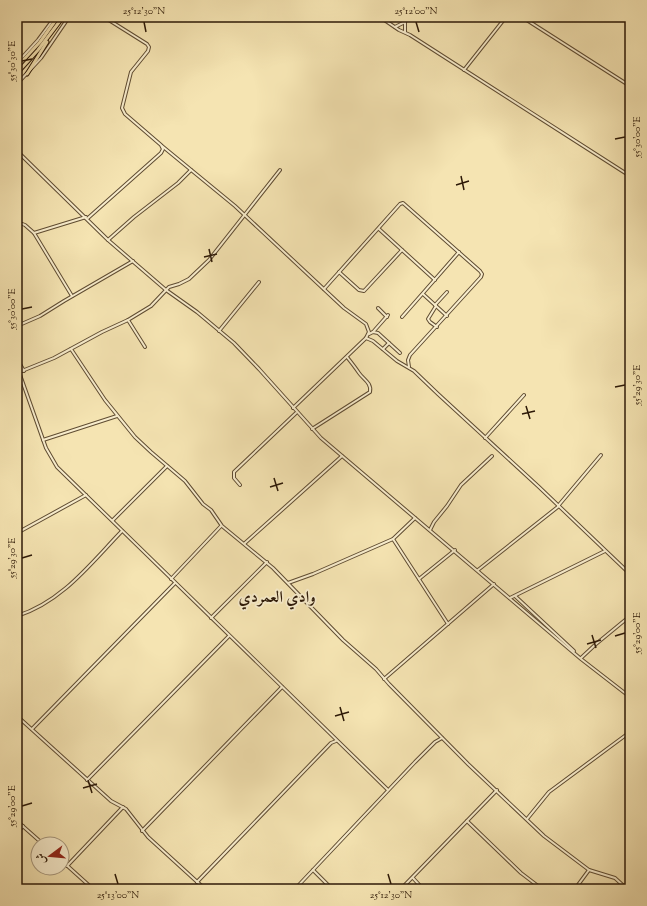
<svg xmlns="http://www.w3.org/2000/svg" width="647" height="906" viewBox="0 0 647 906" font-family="'Sorts Mill Goudy',Amiri,serif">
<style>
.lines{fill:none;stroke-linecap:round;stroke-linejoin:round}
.minor-casing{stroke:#5f4c32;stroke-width:4}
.major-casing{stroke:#2d1907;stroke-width:5}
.minor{stroke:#f8edcd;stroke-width:2}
.major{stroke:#f5e4b2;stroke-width:3}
.ticks{fill:none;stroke:#2d1907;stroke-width:1.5}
.labels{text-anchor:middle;stroke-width:3.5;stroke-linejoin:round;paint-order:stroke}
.district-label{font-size:16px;font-weight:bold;fill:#2d1907;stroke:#f8edcd}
.neatline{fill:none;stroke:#2d1907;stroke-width:1.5}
.ticks-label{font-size:10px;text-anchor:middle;fill:#2d1907}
</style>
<rect width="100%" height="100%" fill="#f5e4b2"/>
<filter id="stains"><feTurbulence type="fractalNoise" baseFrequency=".005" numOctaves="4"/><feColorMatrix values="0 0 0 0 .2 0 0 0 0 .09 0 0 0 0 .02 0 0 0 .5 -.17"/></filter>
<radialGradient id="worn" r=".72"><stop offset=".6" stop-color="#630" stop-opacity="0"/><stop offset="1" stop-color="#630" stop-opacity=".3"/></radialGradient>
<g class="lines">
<defs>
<g id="minor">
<polyline points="380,17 399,30 410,35 630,176"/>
<polyline points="522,17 630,86"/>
<polyline points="395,27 405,22 408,17"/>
<polyline points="405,32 405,22"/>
<polyline points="17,63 38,40 55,17"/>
<polyline points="464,70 506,17"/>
<polyline points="17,84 41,58 69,17"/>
<polyline points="162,146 235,206 344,308 366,324 369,332 366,338 293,408"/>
<polyline points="17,151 108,240 166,290 197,312 234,343 259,369 321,438 581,659 630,697"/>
<polyline points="88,218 161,153 163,149 161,145 125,114 122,108 131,72 148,51 149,47 147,44 104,17"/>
<polyline points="17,222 25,225 34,233 72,296"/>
<polyline points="379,229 435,280"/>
<polyline points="34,233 86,217"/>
<polyline points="108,240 134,217 178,183 191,170"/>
<polyline points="339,272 359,290 364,291 402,250"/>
<polyline points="324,289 400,204 403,203 480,271 482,274 481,277 410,355 408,360 409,367"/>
<polyline points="423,294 447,316"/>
<polyline points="435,305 447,292"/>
<polyline points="436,306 428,319 430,322 437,327"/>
<polyline points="378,308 387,317"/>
<polyline points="402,317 459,252"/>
<polyline points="128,320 145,347"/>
<polyline points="17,326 40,316 64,301 133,261"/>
<polyline points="219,331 259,282"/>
<polyline points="373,332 388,315"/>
<polyline points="369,334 373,332 378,333 400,353"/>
<polyline points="366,338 373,341 397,361 414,371 438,394 539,487 630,574"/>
<polyline points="71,349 105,400 135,437 151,452 185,481 203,504 211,510 222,526 273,568 343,640 376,669 389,684 468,764 544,836 589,870 615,878 627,889"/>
<polyline points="383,349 389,343"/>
<polyline points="17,359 24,371"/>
<polyline points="19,372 46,448 57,467 388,790"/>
<polyline points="17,373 54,358 102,332 128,320 151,306 169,287 179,284 189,279 209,260 280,170"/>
<path d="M312,429L370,392C372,383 363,379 359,373C355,367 351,362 347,357"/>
<polyline points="485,438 524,395"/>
<polyline points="43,440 117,416"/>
<polyline points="240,485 234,478 234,472 296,413"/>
<polyline points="558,506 601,455"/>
<polyline points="113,520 167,466"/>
<polyline points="430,530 434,522 447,506 461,485 492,456"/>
<polyline points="17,533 86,495"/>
<polyline points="393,539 448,624"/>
<polyline points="245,543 342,456"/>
<polyline points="478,570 559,506"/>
<polyline points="171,579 221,526"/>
<polyline points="419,579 455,550"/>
<polyline points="288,583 313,574 393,539 415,518"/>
<polyline points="515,596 574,651"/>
<polyline points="510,598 605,551"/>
<path d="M17,616C62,602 91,563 122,531"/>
<polyline points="211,618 267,562"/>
<polyline points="581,658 596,644 630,616"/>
<polyline points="384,679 494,584"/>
<polyline points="17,716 111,801 126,809 148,837 205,889"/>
<polyline points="32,729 175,583"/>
<polyline points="87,780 229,636"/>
<polyline points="527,819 549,792 630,732"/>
<polyline points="17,821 43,844"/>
<polyline points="467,821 521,873 542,889"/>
<polyline points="142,831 282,687"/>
<polyline points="17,833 23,826"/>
<polyline points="62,861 93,889"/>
<polyline points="67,866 123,807"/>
<polyline points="313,870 332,889"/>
<polyline points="413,878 423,889"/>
<polyline points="197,882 331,743 336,741"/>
<polyline points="295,889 415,762 435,742 442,738"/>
<polyline points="401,889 497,790"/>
<polyline points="575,889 589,870"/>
</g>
<g id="major">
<polyline points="17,67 40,42 58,17"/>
<polyline points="17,73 38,50 63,17"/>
<polyline points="27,74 47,42"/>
</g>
</defs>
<use href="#minor" class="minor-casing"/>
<use href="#major" class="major-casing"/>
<use href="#minor" class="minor"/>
<use href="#major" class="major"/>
</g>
<path class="ticks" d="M144,22L146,32M416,22L419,32M22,61L32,59M615,139L625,137M461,176L464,190M456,185L469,181M209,249L212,262M204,257L217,254M22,309L32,307M615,387L625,385M526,406L530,419M522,414L535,411M274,478L278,491M270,487L283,483M22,558L32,555M592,635L596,648M615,636L625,633M587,644L601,640M340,707L344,721M335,716L349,712M88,780L92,793M83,788L97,784M22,806L32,803M115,874L118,884M388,874L391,884"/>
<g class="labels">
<g class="district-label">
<text x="277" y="602">وادي العمردي</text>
</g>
</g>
<rect width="647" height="906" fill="none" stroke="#f5e4b2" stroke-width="44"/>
<g transform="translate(50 856) rotate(254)"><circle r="19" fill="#f8edcd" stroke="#a7987e"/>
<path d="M0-3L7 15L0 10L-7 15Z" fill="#8f2418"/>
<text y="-6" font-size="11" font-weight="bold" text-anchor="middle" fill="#2d1907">ش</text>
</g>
<rect x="22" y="22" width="603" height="862" class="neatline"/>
<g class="ticks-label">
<text x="144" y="14">25°12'30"N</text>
<text x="416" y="14">25°12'00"N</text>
<text transform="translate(11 61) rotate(-90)" y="4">55°30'30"E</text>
<text transform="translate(636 137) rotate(-90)" y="4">55°30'00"E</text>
<text transform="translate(11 309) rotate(-90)" y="4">55°30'00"E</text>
<text transform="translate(636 385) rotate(-90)" y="4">55°29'30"E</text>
<text transform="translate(11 558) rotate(-90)" y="4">55°29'30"E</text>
<text transform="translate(636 633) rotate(-90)" y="4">55°29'00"E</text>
<text transform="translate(11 806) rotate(-90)" y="4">55°29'00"E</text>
<text x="118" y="898">25°13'00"N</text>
<text x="391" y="898">25°12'30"N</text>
</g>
<rect width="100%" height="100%" filter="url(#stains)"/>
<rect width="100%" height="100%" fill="url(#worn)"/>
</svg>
